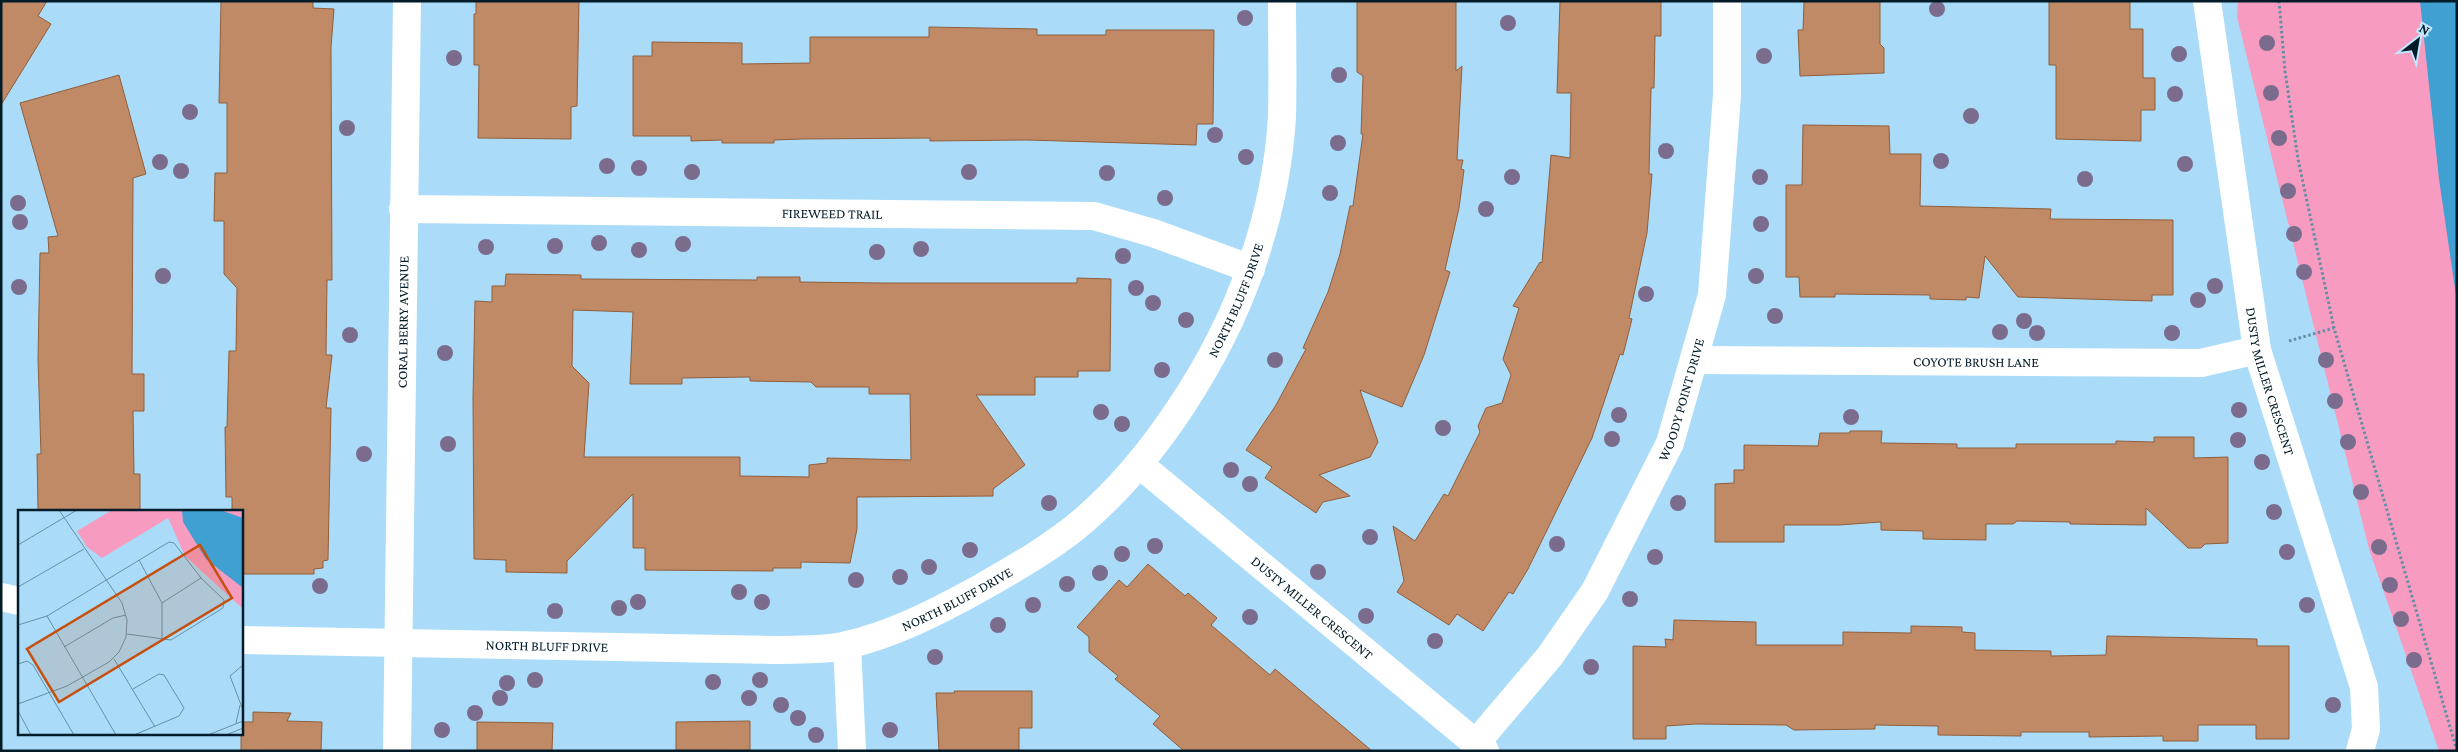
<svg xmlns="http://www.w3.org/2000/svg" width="2458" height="752" viewBox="0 0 2458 752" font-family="'Crimson Pro',serif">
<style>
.green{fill:#f79cc0}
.water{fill:#3fa0d1}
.building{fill:#c08a66;stroke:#915e3b;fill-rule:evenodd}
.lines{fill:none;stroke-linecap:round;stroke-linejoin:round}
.path{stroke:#658da4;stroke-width:3;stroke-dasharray:2.5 2.5;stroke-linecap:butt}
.minor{stroke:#fff;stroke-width:28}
.tree{fill:#7b6c8d}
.labels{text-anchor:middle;stroke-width:4;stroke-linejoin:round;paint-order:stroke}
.street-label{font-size:14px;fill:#021b28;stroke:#c2e8fe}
.inset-road{fill:none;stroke:#678fa6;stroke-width:1}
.view{fill:#c65010;fill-opacity:0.15;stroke:#c65010;stroke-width:2.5}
.inset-edge{fill:none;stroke:#021b28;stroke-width:2.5}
</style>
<rect width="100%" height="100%" fill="#aadcfa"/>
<polygon class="green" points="2238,1 2457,1 2457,751 2439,751 2369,549 2237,17"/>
<polygon class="water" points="2420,1 2457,1 2457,302 2439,179"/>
<g class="building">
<polygon points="1,1 47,1 38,16 51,24 1,105"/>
<polygon points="221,1 313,1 313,8 334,9 331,47 332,280 327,280 326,355 332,355 326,408 331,408 328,560 323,561 323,568 314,569 314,574 241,574 241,511 232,511 232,497 226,497 225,427 227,427 229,351 236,351 237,288 224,274 224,221 214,221 215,173 227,173 227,103 219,103"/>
<polygon points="476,1 579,1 577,106 571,107 571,139 478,138 479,65 474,65 474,14 476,14"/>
<polygon points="1357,1 1456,1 1456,71 1462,66 1457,160 1463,160 1461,169 1464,170 1459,208 1445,270 1450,272 1424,355 1402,407 1360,390 1378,442 1370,457 1319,475 1350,496 1323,502 1316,513 1265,478 1272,467 1246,450 1276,405 1306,349 1303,348 1328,292 1340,254 1350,206 1353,206 1363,134 1361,134 1363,76 1357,72"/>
<polygon points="1560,1 1661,1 1661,36 1655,36 1654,88 1651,88 1649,174 1652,174 1647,233 1629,318 1632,319 1623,355 1620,354 1592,438 1528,569 1513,594 1509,592 1483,631 1457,614 1449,625 1397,592 1404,581 1393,526 1415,541 1444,494 1448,496 1480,432 1478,426 1486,408 1502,403 1511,375 1503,359 1519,308 1513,306 1540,262 1542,263 1551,155 1570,158 1571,93 1557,93"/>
<polygon points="1804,1 1880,1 1880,44 1884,48 1884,73 1800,76 1798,30 1803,30"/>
<polygon points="2049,1 2130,1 2130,29 2143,29 2143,78 2155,78 2155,110 2141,110 2141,141 2056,139 2056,65 2049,65"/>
<polygon points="929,27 1037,29 1037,35 1106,35 1106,30 1214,30 1213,124 1197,124 1196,145 1027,140 930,141 930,138 802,139 774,140 774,143 722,143 722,140 691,141 691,136 633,136 633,56 652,56 652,42 742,43 742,64 810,63 810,37 929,37"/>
<polygon points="119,75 146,174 133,178 132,374 144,374 144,411 133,411 134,474 140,474 140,511 38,510 37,454 41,454 38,359 40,253 49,253 48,237 58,236 20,103"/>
<polygon points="1803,125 1889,126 1890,154 1921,154 1920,206 2051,209 2050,219 2173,220 2173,295 2152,295 2152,301 2018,297 1985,256 1979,298 1966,297 1966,300 1930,299 1930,295 1835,294 1835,297 1800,297 1799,277 1786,277 1786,185 1802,185"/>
<path d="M506,274L581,275V279L757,280V277H800V282L883,283H1077V278L1111,279L1110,371H1078V377H1035V395H976L1025,465L993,489V496L857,497V529L850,563L801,562V568H773V571L645,570V548H633V494L567,561V573L506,572V560L474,559L473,398L475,301L492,302V286H505ZM573,310L633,312L630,384H682V378L750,377V381L811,382L816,387H869V394H910L911,460L827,458V463L809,465V477L740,476V457H584L589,383L572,366Z"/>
<polygon points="1850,431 1882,431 1881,443 1957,444 1957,448 2016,448 2016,444 2116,444 2116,441 2154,442 2154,437 2194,437 2194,458 2228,457 2228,543 2205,544 2201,548 2188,548 2146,508 2146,525 2070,524 2070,522 2017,521 2013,524 1986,524 1986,540 1923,539 1923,531 1881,530 1881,522 1839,525 1784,525 1784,542 1715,542 1715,484 1734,483 1734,470 1744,470 1744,445 1818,446 1820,433 1850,433"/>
<polygon points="1148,564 1185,596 1188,593 1217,618 1211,625 1270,675 1275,669 1372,751 1184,751 1153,724 1160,716 1115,679 1118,676 1089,652 1089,637 1077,627 1119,580 1127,587"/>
<polygon points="1674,620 1756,622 1756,645 1843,645 1843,632 1911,633 1911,626 1962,627 1962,632 1975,633 1975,650 2051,651 2051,656 2106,655 2107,636 2257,639 2257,646 2289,646 2289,739 2256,739 2256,725 2198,725 2198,741 2163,741 2163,736 2089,737 2089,732 2021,732 2021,736 1938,735 1938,726 1875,725 1875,729 1794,730 1786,725 1696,724 1666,726 1666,739 1633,739 1633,646 1666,647 1665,639 1673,640"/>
<polygon points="954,691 1032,691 1032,728 1019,728 1019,751 939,751 936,693 955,693"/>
<polygon points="253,712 291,713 287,721 322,722 321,751 241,751 241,722 253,722"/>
<polygon points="750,721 750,751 676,751 676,722"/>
<polygon points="477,722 553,723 552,751 477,751"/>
</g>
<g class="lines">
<g class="path">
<polyline points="2279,1 2285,71 2298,159 2334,328 2457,751"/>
<polyline points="2289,341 2334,328"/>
</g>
<g class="minor">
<path id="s1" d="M2207,1L2257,350L2364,687L2366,729L2360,751"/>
<path id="s2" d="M403,209L1094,216L1153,233L1251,269"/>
<path id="s3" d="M1695,360L2201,363L2257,350"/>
<path id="s4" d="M1139,464L1485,751"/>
<polyline points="1,597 19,601"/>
<path id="s5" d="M241,640L774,650C798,649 824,651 847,645C891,635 935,613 975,591C1012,570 1050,549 1083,521C1154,460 1219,359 1250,270C1267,222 1279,167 1282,117C1283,78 1282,40 1282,1"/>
<polyline points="847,645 852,751"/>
<path id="s6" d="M1476,743L1550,656L1595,591L1670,443L1712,295L1727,95V1"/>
<path id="s7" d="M397,751L407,1"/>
</g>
</g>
<g class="tree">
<circle cx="1937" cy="9" r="8"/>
<circle cx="1245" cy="18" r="8"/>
<circle cx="1508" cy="23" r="8"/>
<circle cx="2267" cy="43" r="8"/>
<circle cx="2179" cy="54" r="8"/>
<circle cx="1764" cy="56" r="8"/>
<circle cx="454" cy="58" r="8"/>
<circle cx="1339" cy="75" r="8"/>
<circle cx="2271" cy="93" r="8"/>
<circle cx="2175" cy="94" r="8"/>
<circle cx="190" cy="112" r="8"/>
<circle cx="1971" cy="116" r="8"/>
<circle cx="347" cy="128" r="8"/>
<circle cx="1215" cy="135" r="8"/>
<circle cx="2279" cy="138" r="8"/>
<circle cx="1338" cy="143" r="8"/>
<circle cx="1666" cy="151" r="8"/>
<circle cx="1246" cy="157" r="8"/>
<circle cx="1941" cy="161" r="8"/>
<circle cx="160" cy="162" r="8"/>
<circle cx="2185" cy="164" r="8"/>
<circle cx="607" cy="166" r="8"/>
<circle cx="639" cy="168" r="8"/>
<circle cx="181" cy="171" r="8"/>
<circle cx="692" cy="172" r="8"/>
<circle cx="969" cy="172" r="8"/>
<circle cx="1107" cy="173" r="8"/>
<circle cx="1512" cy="177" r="8"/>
<circle cx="1760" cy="177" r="8"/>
<circle cx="2085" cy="179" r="8"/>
<circle cx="2288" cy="191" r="8"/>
<circle cx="1330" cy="193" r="8"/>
<circle cx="1165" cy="198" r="8"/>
<circle cx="18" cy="203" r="8"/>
<circle cx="1486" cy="209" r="8"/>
<circle cx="20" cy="222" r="8"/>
<circle cx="1761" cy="224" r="8"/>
<circle cx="2294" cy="234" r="8"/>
<circle cx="599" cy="243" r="8"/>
<circle cx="683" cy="244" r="8"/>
<circle cx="555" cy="246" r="8"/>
<circle cx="486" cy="247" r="8"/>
<circle cx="921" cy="249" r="8"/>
<circle cx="639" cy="250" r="8"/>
<circle cx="877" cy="252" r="8"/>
<circle cx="1123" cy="256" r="8"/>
<circle cx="2304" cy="272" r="8"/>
<circle cx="163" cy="276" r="8"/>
<circle cx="1756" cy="276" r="8"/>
<circle cx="2215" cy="286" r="8"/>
<circle cx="19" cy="287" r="8"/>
<circle cx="1136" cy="288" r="8"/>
<circle cx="1646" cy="294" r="8"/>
<circle cx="2198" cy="300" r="8"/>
<circle cx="1153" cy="303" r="8"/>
<circle cx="1775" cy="316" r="8"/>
<circle cx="1186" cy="320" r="8"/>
<circle cx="2024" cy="321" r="8"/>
<circle cx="2000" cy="332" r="8"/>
<circle cx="2037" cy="333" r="8"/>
<circle cx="2172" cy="333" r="8"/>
<circle cx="350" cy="335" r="8"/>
<circle cx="445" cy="353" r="8"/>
<circle cx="1275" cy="360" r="8"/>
<circle cx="2326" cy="360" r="8"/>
<circle cx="1162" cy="370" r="8"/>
<circle cx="2335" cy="401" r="8"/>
<circle cx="2239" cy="410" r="8"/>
<circle cx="1101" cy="412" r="8"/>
<circle cx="1619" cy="415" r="8"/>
<circle cx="1851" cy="417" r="8"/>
<circle cx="1122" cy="424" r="8"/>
<circle cx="1443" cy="428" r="8"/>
<circle cx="1612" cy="439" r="8"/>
<circle cx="2238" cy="440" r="8"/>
<circle cx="2348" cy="442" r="8"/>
<circle cx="448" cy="444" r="8"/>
<circle cx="364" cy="454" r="8"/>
<circle cx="2262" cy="462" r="8"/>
<circle cx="1231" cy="470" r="8"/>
<circle cx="1250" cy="484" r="8"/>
<circle cx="2361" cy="492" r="8"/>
<circle cx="1049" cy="503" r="8"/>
<circle cx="1678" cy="503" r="8"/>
<circle cx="2274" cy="512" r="8"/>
<circle cx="1370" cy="537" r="8"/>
<circle cx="1557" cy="544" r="8"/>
<circle cx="1155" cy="546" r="8"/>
<circle cx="2379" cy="547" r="8"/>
<circle cx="970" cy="550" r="8"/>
<circle cx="2287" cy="552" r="8"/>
<circle cx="1122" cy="554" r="8"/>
<circle cx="1655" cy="557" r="8"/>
<circle cx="929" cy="567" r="8"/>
<circle cx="1318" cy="572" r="8"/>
<circle cx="1100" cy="573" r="8"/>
<circle cx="900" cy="577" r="8"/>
<circle cx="856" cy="580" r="8"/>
<circle cx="1067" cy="584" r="8"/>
<circle cx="2390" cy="585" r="8"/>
<circle cx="320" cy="586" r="8"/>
<circle cx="739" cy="592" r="8"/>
<circle cx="1630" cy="599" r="8"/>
<circle cx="638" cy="602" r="8"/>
<circle cx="762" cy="602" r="8"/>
<circle cx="1033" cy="605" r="8"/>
<circle cx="2307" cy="605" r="8"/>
<circle cx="619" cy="608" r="8"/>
<circle cx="555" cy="611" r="8"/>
<circle cx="1366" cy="616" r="8"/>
<circle cx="1250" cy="617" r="8"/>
<circle cx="2401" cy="619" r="8"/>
<circle cx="998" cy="625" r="8"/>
<circle cx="1435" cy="641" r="8"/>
<circle cx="935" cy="657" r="8"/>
<circle cx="2414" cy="660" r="8"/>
<circle cx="1591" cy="667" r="8"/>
<circle cx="535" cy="680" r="8"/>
<circle cx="760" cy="680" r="8"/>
<circle cx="713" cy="682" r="8"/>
<circle cx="507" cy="683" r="8"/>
<circle cx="500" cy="698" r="8"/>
<circle cx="749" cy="698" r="8"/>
<circle cx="781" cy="705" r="8"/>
<circle cx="2333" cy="705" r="8"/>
<circle cx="475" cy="713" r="8"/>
<circle cx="798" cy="718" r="8"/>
<circle cx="442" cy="730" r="8"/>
<circle cx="890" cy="730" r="8"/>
<circle cx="816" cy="735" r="8"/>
</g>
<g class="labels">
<g class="street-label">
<text dy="5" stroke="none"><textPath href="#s2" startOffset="429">FIREWEED TRAIL</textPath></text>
<text dy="5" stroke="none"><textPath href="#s5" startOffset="1146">NORTH BLUFF DRIVE</textPath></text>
<text dy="5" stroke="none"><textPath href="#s7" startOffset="429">CORAL BERRY AVENUE</textPath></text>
<text dy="5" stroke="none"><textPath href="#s3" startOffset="281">COYOTE BRUSH LANE</textPath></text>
<text dy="5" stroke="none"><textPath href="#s1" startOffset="386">DUSTY MILLER CRESCENT</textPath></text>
<text dy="5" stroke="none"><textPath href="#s6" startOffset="404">WOODY POINT DRIVE</textPath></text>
<text dy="5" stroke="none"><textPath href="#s5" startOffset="726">NORTH BLUFF DRIVE</textPath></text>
<text dy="5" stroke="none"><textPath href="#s4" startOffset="225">DUSTY MILLER CRESCENT</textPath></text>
<text dy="5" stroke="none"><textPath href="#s5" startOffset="306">NORTH BLUFF DRIVE</textPath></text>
</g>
</g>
<g transform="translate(18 510)">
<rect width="225" height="225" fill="#aadcfa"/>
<path d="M94,0H225V99L167,46L150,8L84,48L69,37L59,21Z" fill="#f79cc0"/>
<path d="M164,0H202L225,8V78L188,49L165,12Z" fill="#3fa0d1"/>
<path class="inset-road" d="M0,35L59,0M121,50L144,93V129M0,77L66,39M144,93L183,68M29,106L98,225M0,115L29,106L151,32L156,33L183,68L206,90L205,98L153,130L109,124M46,137L95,108L108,105M96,149L137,217M0,154L9,151L15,155L56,225M225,155L212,166L225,200M115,179L141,164L146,165L166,198L161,206L116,225M0,194L49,176L91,152L101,142L108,127L109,110L104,93L41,0M0,201L13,225M218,213L222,195M190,225L225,211M208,225L225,218"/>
<path class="view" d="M182,35L214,88L41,192L9,139Z"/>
<rect width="225" height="225" class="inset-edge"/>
</g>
<rect width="2458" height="752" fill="none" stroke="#021b28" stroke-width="5"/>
<g transform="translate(2418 40) rotate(31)" stroke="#c2e8fe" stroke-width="4" paint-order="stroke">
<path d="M0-4L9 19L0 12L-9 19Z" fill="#021b28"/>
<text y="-8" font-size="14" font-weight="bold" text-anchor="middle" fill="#021b28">N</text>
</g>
</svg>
